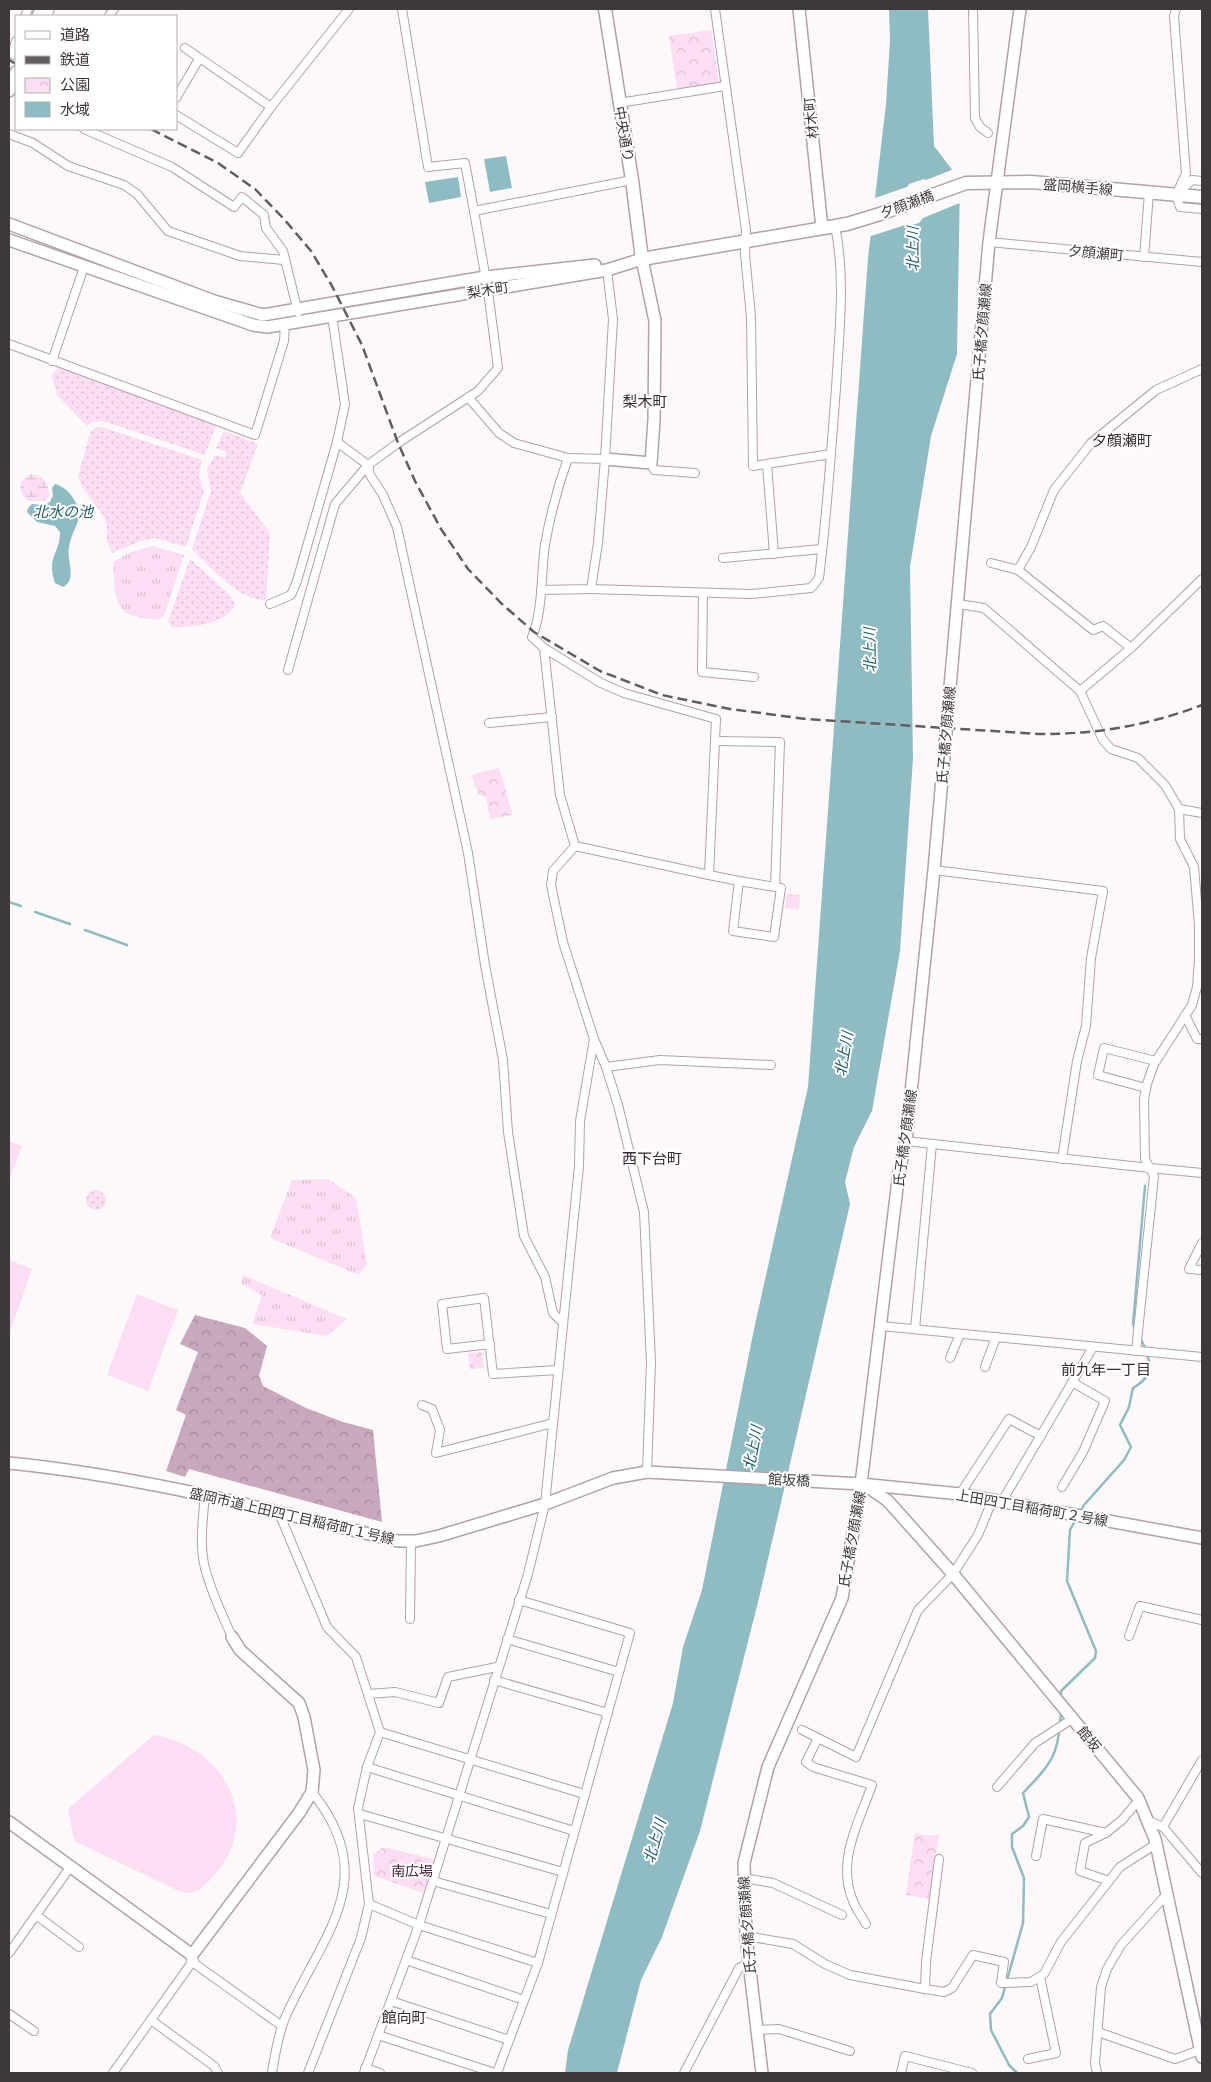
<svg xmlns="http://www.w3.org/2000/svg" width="1211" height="2082" viewBox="0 0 1211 2082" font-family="'Public Sans','Noto Sans JP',sans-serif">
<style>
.grass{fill:url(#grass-tufts)}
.forest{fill:url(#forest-crowns)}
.wetland{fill:url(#wetland-marsh)}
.park{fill:url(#park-crowns)}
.garden{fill:url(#garden-dots)}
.pitch{fill:#fdddf3}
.water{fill:#8ebcc2}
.pier{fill:#fdf9fb}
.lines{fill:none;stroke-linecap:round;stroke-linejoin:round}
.stream{stroke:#8ebcc2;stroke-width:2.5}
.street-casing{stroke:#b2a0ac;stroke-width:10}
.secondary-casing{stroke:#b2a0ac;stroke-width:14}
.primary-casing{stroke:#b2a0ac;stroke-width:15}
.street{stroke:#fff;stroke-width:8}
.secondary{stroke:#fff;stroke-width:11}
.primary{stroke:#fff;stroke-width:12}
.rail{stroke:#635d61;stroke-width:2.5;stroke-dasharray:10 5;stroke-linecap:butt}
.labels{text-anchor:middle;stroke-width:4;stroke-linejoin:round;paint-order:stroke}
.street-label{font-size:14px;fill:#3e373c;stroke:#fff}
.park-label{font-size:14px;fill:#431838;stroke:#fff}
.water-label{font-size:15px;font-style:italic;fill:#205f66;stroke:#fff}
.neighbourhood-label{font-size:15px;fill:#382933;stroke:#fff}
</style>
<defs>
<pattern id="grass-tufts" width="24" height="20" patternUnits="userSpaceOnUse" patternTransform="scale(1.25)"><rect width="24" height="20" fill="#fdddf3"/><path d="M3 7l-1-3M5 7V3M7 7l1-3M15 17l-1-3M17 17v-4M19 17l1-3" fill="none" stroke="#dabed1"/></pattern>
<pattern id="forest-crowns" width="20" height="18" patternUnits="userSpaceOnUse" patternTransform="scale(1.25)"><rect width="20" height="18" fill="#c9a8be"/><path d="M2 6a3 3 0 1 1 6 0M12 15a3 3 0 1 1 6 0" fill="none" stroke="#a58a9c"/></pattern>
<pattern id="wetland-marsh" width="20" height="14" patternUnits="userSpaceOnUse" patternTransform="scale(1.25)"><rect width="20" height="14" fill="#fdddf3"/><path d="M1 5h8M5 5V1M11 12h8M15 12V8" fill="none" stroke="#dabed1"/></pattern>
<pattern id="park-crowns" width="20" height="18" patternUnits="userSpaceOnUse" patternTransform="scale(1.25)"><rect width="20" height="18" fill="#fdddf3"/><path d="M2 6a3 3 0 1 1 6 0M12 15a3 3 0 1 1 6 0" fill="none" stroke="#dabed1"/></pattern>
<pattern id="garden-dots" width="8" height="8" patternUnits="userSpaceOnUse" patternTransform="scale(1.25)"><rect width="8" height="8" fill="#fdddf3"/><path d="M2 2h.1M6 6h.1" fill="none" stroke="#dabed1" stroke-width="1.8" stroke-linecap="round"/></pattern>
</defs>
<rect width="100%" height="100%" fill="#fdf9fb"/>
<g class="grass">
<path d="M152,546L184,555L164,616L158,620C148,618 131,618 124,611C112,601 115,576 113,562L129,553Z"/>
<polygon points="328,1179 356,1198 367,1265 359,1275 270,1238 292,1180"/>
<polygon points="243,1275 347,1319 327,1336 252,1324 262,1295 241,1284"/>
</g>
<polygon class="forest" points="195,1315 245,1328 267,1346 259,1376 263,1386 306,1408 343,1422 373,1430 382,1522 189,1469 185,1477 166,1471 186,1415 176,1410 198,1352 180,1344"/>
<path class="wetland" d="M32,474L40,476L47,483L49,496L46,501H29C17,493 17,479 32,474Z"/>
<g class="park">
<polygon points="711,30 719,83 677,89 669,36"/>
<polygon points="499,768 513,815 490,819 486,797 479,795 471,775"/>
<polygon points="787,894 800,895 799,910 785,908"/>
<polygon points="482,1352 484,1368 470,1369 468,1353"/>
<polygon points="915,1833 922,1835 939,1835 929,1899 906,1895"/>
<polygon points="383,1847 434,1859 424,1893 374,1876 373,1855"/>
</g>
<g class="garden">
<polygon points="62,368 216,425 205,455 103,421 92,422 87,426 57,395 52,376 56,369"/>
<polygon points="102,427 202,460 199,476 204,491 186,547 155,538 141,541 112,553 107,541 107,527 104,517 83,488 78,477 90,433 94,428"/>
<path d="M224,431L258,444L240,493L270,533L266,600C239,601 210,567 192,549L211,491L207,470L215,455L226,458V452L216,448Z"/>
<path d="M190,559L231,596L235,605C227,624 189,628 172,627L168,622Z"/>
<circle cx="96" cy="1200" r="10"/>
</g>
<g class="pitch">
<polygon points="9,1141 22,1146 9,1181"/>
<polygon points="9,1260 32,1269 9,1335"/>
<polygon points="137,1294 178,1310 148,1391 107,1375"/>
<path d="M154,1735C226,1747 267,1824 209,1881C200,1890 193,1896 179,1891L74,1841L68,1809Z"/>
</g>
<g class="water">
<polygon points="889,9 928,9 934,146 960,180 957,354 931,436 910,567 913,758 900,951 872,1111 854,1147 845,1182 850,1204 759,1598 700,1831 662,1937 641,1980 617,2073 565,2073 568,2050 673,1703 683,1647 702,1590 754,1329 808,1087 868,258 886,104 890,41"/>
<polygon points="506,156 512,188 490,192 484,159"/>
<polygon points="458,177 461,197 429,203 425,182"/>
<path d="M55,484C62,486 67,490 71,495C88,518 73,524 69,547C66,560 78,579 63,587L55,583C46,557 60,554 60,532L55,526L37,522L27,512L28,508L32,504L43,505L50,502L53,495L52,488Z"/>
</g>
<polygon class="pier" points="954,169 962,180 962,202 923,218 919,223 908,226 905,225 868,237 872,199 907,187 909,184 924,179 926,180"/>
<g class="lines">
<g class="stream">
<polyline points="9,902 21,906"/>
<polyline points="35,912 70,924"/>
<polyline points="85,930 127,945"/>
<polyline points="1135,1329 1133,1324 1145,1186"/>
<polyline points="1140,1338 1146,1349"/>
<path d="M1080,1512L1084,1505L1124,1460L1131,1447L1120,1425L1129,1407L1133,1388C1147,1380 1153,1371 1147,1354"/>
<polyline points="1061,1698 1061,1691 1095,1658 1096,1651 1067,1581 1070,1530 1076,1519"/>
<path d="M1017,2073L1009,2065L991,2030L990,2014L1002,1998L1023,1923L1024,1878L1012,1847V1834L1023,1826L1029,1817L1023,1793C1053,1762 1059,1754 1061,1711"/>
</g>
<defs>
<g id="street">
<polyline points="402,9 428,167 465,163 474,211"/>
<polyline points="715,9 746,230 745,254 751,317 753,466 831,454"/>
<polyline points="973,9 975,118 980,127 988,133"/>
<polyline points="1176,9 1174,16 1186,174 1176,195 1180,207 1202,209"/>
<polyline points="25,16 28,9"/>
<polyline points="47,16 50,9"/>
<polyline points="109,16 114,9"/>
<polyline points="16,41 12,54 16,56"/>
<polyline points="185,48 271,107"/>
<polyline points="176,98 199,59"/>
<polyline points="619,103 725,86"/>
<polyline points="176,115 238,153 271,107 349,9"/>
<polyline points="84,129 172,167 234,207 242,197 264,215 266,228 283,251 298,312"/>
<polyline points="9,134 33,143 68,166 124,185 137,194 168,231 240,256 284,260"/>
<polyline points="1179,192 1192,180 1202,181"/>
<polyline points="989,242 1202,262"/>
<polyline points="1144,257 1149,193"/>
<polyline points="9,344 255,435 284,341 285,324"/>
<polyline points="52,361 84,267"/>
<polyline points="468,397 499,433 514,443 568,458"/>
<polyline points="337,442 368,465 370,475 383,495 397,527 468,853 485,965 503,1060 508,1132 524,1236 545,1277 553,1313 563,1323"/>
<polyline points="651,463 654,470 695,473"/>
<polyline points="767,464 774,554"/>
<polyline points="723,558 822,549"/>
<polyline points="991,563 1018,570 1093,630 1103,626 1131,648"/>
<polyline points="1018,570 1031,547 1054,490 1091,443 1156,390 1202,369"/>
<path d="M591,589L751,594L811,588L819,578C827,515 831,452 836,388C839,335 846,278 835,226"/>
<polyline points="541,590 591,589 598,543 605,459 613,319 607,270"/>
<polyline points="703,593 702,672 754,677"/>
<polyline points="270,604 291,595 297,581 337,442 345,404 332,316"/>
<polyline points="958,604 984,608 1080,691 1103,740 1111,749 1138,758 1165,785 1179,809 1180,839 1194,867 1199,925 1199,959 1197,987 1192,1005 1154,1064 1147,1084 1144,1099 1145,1159 1154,1176 1136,1351"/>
<polyline points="544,648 601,683 624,693 716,719 709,875 575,846"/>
<polyline points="288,670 335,504 368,465 398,443 478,391 498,368 488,291 474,211 632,180"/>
<polyline points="1080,691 1131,648 1202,579"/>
<polyline points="489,723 552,717"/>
<polyline points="716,741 780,742 775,887"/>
<polyline points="1179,809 1202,813"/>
<polyline points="934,870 1103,891 1091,958 1086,1026 1077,1061 1062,1159"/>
<polyline points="709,875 739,881 733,931 774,937 781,888 739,881"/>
<polyline points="1185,1015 1197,1039 1202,1039"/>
<polyline points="594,1039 606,1067 660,1060 771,1065"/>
<polyline points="606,1067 618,1105 644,1212 651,1362 647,1472"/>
<polyline points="1146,1088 1098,1075 1104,1048 1156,1061"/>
<polyline points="906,1141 1150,1168 1202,1173"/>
<polyline points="1202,1243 1189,1269 1202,1270"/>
<polyline points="881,1326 1202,1357"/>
<polyline points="915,1329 932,1144"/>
<polyline points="490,1344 447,1349 442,1304 484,1298 493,1374 558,1370"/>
<polyline points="950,1358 960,1334"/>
<polyline points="985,1367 996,1337"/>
<polyline points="422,1405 432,1409 440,1430 436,1453 553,1423"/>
<polyline points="1062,1487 1083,1452 1105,1401 1072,1382"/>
<path d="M205,1494C203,1518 199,1545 205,1568C211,1592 222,1614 232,1637"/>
<polyline points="960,1494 1009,1419 1041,1436"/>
<polyline points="1001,1503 1093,1347"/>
<polyline points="279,1513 327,1627 356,1657 380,1732 367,1767 358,1808 369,1904 361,1938 308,2073"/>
<polyline points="410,1619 411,1541"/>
<polyline points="1129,1636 1140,1606 1202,1620"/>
<polyline points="507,1639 619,1672"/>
<polyline points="494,1680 608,1713"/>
<polyline points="368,1694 395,1692 439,1703 448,1677 497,1667"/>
<polyline points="802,1730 856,1757 918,1610 953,1574 978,1535 992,1501"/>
<polyline points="380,1732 584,1794"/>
<path d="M818,1738L806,1762L813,1767L872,1785C859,1822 836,1861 853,1901C856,1909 862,1917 866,1924"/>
<polyline points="367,1767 574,1831"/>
<polyline points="997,1787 1035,1743 1072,1719"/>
<polyline points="360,1814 563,1872"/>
<polyline points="1147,1820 1163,1827 1202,1760"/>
<polyline points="1163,1827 1202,1873"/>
<polyline points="1106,1833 1085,1843 1080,1871 1109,1881 1120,1867 1156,1844"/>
<polyline points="1036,1856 1043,1819 1106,1833 1122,1820 1139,1800"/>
<polyline points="743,1878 773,1883 842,1915"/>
<polyline points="433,1881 551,1914"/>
<polyline points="369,1904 419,1925 538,1963"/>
<polyline points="36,1915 79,1947"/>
<polyline points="746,1936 793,1944 825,1964 850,1975 925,1989 926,1962 939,1859"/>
<polyline points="9,1953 71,1866"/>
<polyline points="192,1955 195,1964 282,2026"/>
<polyline points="406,1960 524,2000"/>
<polyline points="925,1989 944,1992 952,1988 973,1955 1004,1962 1001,1983 1031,1982 1044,1974 1061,1942 1109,1881"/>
<polyline points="391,2001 509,2040"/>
<polyline points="9,2014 34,2031"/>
<polyline points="151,2020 214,2066 218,2073"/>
<polyline points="757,2030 779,2029 850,2051"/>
<polyline points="1098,2032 1175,2059 1200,2050"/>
<polyline points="378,2035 495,2073"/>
<polyline points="1028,2059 1056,2053 1040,1977"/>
<polyline points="365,2068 380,2073"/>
<polyline points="113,2073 190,1965 192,1955"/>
<path d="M272,2073C275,2055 278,2034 285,2018C322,1935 383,1880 312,1792"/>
<path d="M364,2073L419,1925L528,1574L545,1504L579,1166L580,1121L594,1039L563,942L551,885L553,871L575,846L560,795L544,648L532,637C543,612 541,572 545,545C550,516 558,486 568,458L605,459"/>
<polyline points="497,2073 538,1963 630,1633 519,1600"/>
<polyline points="684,2073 739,1968 749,1963"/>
<polyline points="901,2073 905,2056 972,2073"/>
<polyline points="1097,2073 1095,2063 1101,1987 1107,1969 1121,1945 1166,1895"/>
</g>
<g id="secondary">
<polyline points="799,9 822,228"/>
<polyline points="38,16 41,9"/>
<polyline points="9,91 16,72"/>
<polyline points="9,224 214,301 263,315 485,277 595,265"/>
<polyline points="9,240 253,325 267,327 607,270 642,259"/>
<polyline points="605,459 651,463 654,420 655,321 642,259"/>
<path d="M9,1463C141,1476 269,1510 398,1541H416L439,1536L545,1504L613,1478L647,1472L861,1484L960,1494L1202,1538"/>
<polyline points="868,1487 888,1501 953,1574 1138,1798 1155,1839 1202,2057"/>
<polyline points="9,1822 192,1955 299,1813 312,1792 314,1770 304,1717 299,1703 240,1650 232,1637"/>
<polyline points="762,2073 746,1936 744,1863 768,1767 842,1598 861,1484 899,1172 906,1141 934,870 989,242 1020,9"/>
</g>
<polyline id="primary" points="605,9 632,180 642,259 847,224 880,214 966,183 1031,182 1202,197"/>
</defs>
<use href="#street" class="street-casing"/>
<use href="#secondary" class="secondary-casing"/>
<use href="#primary" class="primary-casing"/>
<use href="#street" class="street"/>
<use href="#secondary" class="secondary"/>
<use href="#primary" class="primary"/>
<g class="rail">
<polyline points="9,60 16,64"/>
<path d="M151,129L218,163L255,189L284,219L311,251L332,286L362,345L398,443L415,481L441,529L468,569L502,604L534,632L600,671L662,695L730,709L806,719L1039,734C1098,734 1146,726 1202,705"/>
</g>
</g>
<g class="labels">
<g class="street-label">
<text transform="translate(811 118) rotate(-96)" y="5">材木町</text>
<text transform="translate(624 134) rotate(80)" y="5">中央通り</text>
<text transform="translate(1078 187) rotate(5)" y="5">盛岡横手線</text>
<text transform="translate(907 204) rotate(-20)" y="5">夕顔瀬橋</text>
<text transform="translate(1096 253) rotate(5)" y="5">夕顔瀬町</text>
<text transform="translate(488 290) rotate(-9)" y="5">梨木町</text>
<text transform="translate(982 332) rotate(-85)" y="5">氏子橋夕顔瀬線</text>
<text transform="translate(946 735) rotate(-85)" y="5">氏子橋夕顔瀬線</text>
<text transform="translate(905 1138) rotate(-82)" y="5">氏子橋夕顔瀬線</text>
<text transform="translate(789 1480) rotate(3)" y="5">館坂橋</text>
<text transform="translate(1032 1508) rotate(10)" y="5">上田四丁目稲荷町２号線</text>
<text transform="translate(292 1516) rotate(13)" y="5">盛岡市道上田四丁目稲荷町１号線</text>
<text transform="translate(852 1539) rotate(-80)" y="5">氏子橋夕顔瀬線</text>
<text transform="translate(1089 1739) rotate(50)" y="5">館坂</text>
<text transform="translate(747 1925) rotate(-94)" y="5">氏子橋夕顔瀬線</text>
</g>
<g class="park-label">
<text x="412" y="1876">南広場</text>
</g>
<g class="water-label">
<text transform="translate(913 249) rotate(-90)" y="5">北上川</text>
<text x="63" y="517">北水の池</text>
<text transform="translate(870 650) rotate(-91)" y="5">北上川</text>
<text transform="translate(844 1054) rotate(-80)" y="5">北上川</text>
<text transform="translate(753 1448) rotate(-79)" y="5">北上川</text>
<text transform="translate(655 1841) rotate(-74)" y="5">北上川</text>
</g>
<g class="neighbourhood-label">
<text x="645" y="407">梨木町</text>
<text x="1122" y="446">夕顔瀬町</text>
<text x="652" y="1164">西下台町</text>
<text x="1106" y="1375">前九年一丁目</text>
<text x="404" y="2023">館向町</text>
</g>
</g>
<rect width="1211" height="2082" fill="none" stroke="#3e373c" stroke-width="20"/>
<rect x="15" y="15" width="162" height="115" fill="#ffffff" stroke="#b2afb1"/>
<rect x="25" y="31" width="25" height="8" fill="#ffffff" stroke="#b2afb1"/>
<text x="60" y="40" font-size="15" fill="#3e373c">道路</text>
<rect x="25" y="56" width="25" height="8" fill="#635d61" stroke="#b2afb1"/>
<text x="60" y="65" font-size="15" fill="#3e373c">鉄道</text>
<rect x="25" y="78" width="25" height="15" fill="url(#park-crowns)" stroke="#b2afb1"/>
<text x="60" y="90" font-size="15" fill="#3e373c">公園</text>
<rect x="25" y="102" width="25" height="15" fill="#8ebcc2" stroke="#b2afb1"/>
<text x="60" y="115" font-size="15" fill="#3e373c">水域</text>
</svg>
